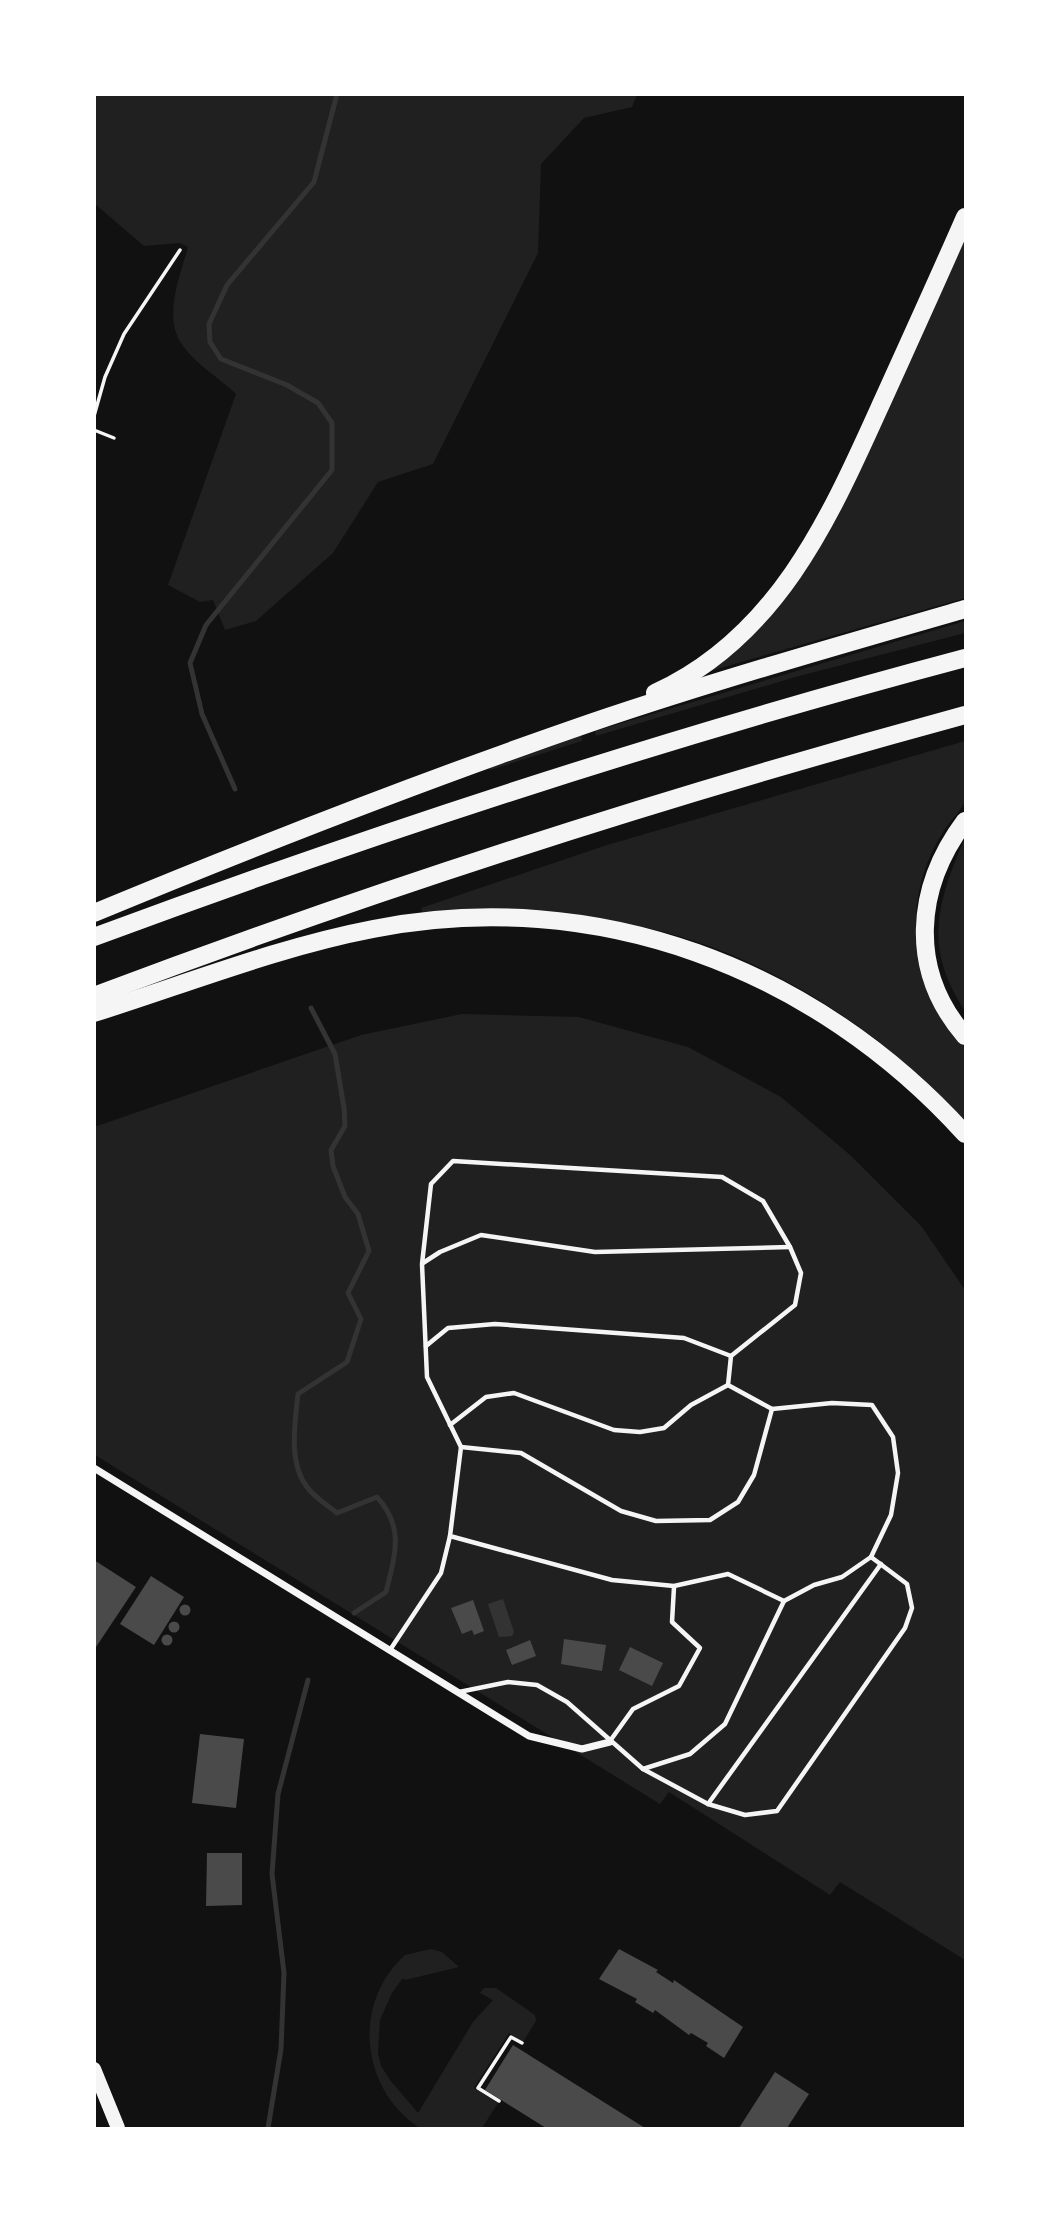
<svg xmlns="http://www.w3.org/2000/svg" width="1060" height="2223" viewBox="0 0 1060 2223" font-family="'Titillium Web',sans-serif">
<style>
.green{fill:#202020}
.water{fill:#333}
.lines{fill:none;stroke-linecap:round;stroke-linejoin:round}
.stream{stroke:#333;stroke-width:5}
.building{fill:#4a4a4a}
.path{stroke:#f5f5f5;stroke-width:3.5}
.service{stroke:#f5f5f5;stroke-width:4.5}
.minor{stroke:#f5f5f5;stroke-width:7}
.secondary{stroke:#f5f5f5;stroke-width:14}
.motorway{stroke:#f5f5f5;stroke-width:18}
</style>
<rect width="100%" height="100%" fill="#111"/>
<g class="green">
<path d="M94,95H637L632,107L584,118L541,164L538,253L433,464L378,482L333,553L256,621L225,630L213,600L200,602L168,585L236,394C219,378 196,364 183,346C162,318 180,276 188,247L180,243L144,246L95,204Z"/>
<polygon points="965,232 965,598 696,675 793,581"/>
<polygon points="965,621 965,633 799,676 596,736 595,731"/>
<polygon points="581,735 582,741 490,770 489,765"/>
<path d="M965,741C965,758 970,784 965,800C963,809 952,819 947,826C939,837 932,852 927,864C902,930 921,996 965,1048V1122C881,1028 753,945 626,924C606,921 583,922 563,921C517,919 470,917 424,915L421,908L607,845Z"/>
<path d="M965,838V1011C923,948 937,902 965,838Z"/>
<polygon points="462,1014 579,1017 688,1047 781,1097 849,1154 922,1227 965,1290 965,1960 840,1882 830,1895 669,1792 660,1804 95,1455 94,1127 361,1035"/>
<path d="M431,1949L442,1952L459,1967L405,1980L403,1978L392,1993L380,2020L378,2053L381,2066L390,2080L418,2113L473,2022L493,2000L480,1993L484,1988H496L535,2015L536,2021L523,2042L509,2033L474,2088L498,2103L482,2128H420C361,2090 351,2004 405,1955Z"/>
</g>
<polygon class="water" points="503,1599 514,1632 512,1636 499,1637 488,1604"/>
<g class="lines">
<g class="stream">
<polyline points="235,789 202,714 190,663 206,625 332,470 332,423 318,403 287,385 221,359 210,342 209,324 227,285 314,182 337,94"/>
<path d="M311,1008L335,1054L344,1108L345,1126L331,1150L333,1166L345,1197L358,1214L369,1251L348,1293L361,1319L347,1362L298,1394C295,1423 288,1463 307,1487C314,1497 327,1505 337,1513L377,1497C405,1528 395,1555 386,1592L354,1613"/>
<polyline points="268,2128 281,2049 284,1973 272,1874 278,1794 308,1680"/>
</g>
</g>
<g class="building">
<polygon points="94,1560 136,1587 94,1650"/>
<polygon points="151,1576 184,1597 154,1645 120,1624"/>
<polygon points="473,1600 484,1631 474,1635 472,1630 462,1634 451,1608"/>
<circle cx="185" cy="1610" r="5.5"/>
<circle cx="174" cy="1627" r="5.5"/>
<circle cx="167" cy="1640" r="5.5"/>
<polygon points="564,1639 606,1645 602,1671 561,1664"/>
<polygon points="530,1640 536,1656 512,1665 506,1650"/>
<polygon points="630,1647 663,1663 652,1686 619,1670"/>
<polygon points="200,1734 244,1739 236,1808 192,1803"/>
<polygon points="207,1853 242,1853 242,1905 206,1906"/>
<polygon points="619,1949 658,1970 656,1972 673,1983 674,1980 743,2027 724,2058 706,2046 708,2043 691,2033 689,2035 655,2010 653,2013 635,2002 637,1999 599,1979"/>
<polygon points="513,2045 645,2128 546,2128 485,2090"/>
<polygon points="775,2072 809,2094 787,2128 739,2128"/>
</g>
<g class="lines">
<g class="path">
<polyline points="94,416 105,377 124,334 180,250"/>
<polyline points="94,430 114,438"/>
<polyline points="499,2101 478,2088 511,2037 522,2043"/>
</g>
<g class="service">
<polygon points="453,1161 722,1177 763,1201 790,1247 801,1273 795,1305 731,1356 728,1385 772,1409 832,1403 872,1405 893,1437 898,1473 891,1515 871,1557 842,1577 814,1585 784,1601 728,1574 674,1586 612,1580 450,1536 461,1447 427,1377 422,1264 431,1184"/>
<polyline points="423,1263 440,1252 481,1235 595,1252 790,1247"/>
<polyline points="426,1346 448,1328 495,1324 684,1338 731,1356"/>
<polyline points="450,1425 486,1397 514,1393 614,1430 640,1432 664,1428 691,1405 728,1385"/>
<polyline points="461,1447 521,1453 621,1511 656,1521 710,1520 738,1502 754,1475 772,1409"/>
<polyline points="390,1650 441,1573 450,1536"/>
<polyline points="459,1692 508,1682 537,1685 567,1702 643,1769 708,1804 745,1815 777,1811 905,1628 912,1608 907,1584 871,1557"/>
<polyline points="610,1741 633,1709 679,1686 700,1648 672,1622 674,1587"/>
<polyline points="643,1769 690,1754 725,1724 784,1601"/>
<polyline points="708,1804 881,1564"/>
</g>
<polyline class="minor" points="94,1468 529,1736 582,1749 610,1742"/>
<polyline class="secondary" points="94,2069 118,2128"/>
<g class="motorway">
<path d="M655,693C778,637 830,517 882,402C910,340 938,279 965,217"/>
<path d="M965,821C915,888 908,970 965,1036"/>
<path d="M94,913C258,845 422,781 590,723C714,681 840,645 965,609"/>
<path d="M94,937C380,831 671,736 965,658"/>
<path d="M94,996C380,888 671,795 965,715"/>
<path d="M94,1013C186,984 279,947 373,929C596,885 815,968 965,1134"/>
</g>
</g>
<rect width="1060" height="2223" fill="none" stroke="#ffffff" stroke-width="192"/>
</svg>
